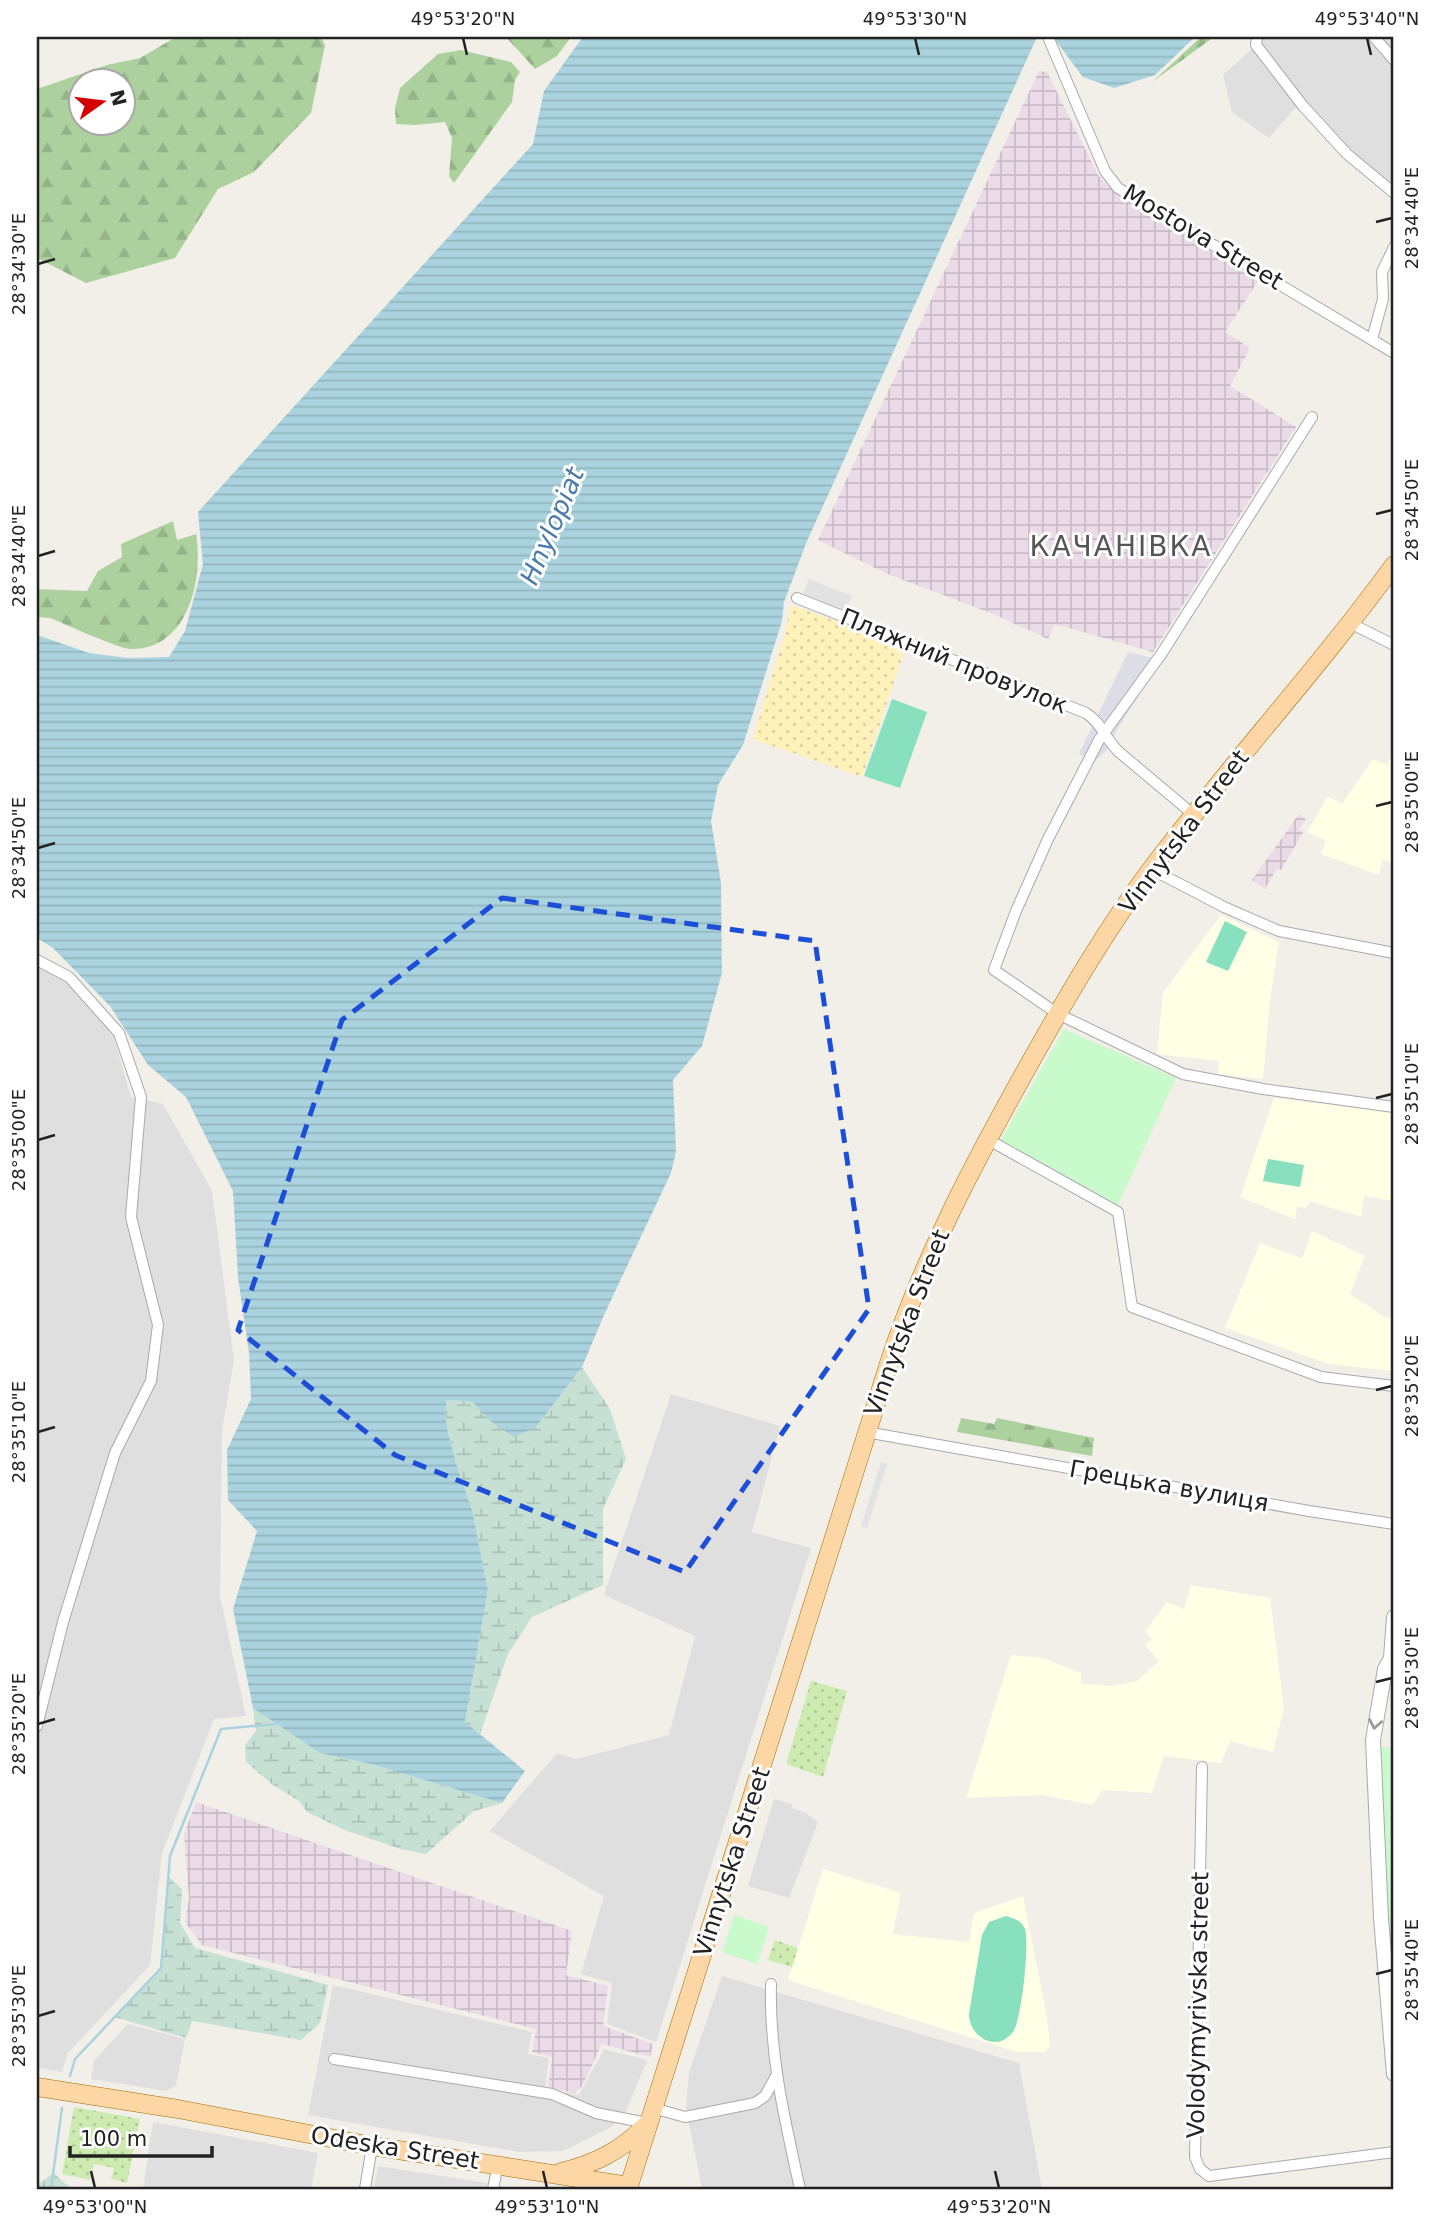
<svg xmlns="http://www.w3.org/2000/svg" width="1431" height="2226" viewBox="0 0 1431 2226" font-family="'DejaVu Sans',sans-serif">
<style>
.residential{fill:#e0dfdf}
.industrial{fill:url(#industrial-grid)}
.education{fill:#ffffe5}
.grass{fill:url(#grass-dots)}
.forest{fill:url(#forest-firs);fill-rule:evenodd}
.wetland{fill:url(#wetland-marsh)}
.sand{fill:url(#sand-dots)}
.park{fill:#c8facc}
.pitch{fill:#88e0be}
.parking{fill:#e2e2e2}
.plaza{fill:#dddde8}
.water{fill:url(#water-rules)}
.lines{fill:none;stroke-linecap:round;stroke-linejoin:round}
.stream{stroke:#aad3df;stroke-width:2.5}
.minor-casing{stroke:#a9a9a9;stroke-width:12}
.tertiary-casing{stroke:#a9a9a9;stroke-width:16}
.primary-casing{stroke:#a06b00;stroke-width:19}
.minor{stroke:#fff;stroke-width:10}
.tertiary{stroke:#fff;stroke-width:14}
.primary{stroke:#fcd6a4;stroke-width:18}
.oneway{stroke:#9c9c9c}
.marked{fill:none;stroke:#1d4ed8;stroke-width:5;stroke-dasharray:14 9;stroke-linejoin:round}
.ticks{fill:none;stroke:#222;stroke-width:2.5}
.labels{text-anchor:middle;stroke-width:6;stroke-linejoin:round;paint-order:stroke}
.street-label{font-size:24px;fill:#222;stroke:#fff}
.water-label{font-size:26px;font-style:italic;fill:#4a7aab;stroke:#fff}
.quarter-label{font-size:28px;letter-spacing:2px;fill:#555;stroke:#fff}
.neatline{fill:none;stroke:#222;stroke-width:2.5}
.ticks-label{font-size:18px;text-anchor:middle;fill:#222}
</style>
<defs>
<pattern id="industrial-grid" width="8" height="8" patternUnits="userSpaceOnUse" patternTransform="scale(1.75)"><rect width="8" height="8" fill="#ebdbe8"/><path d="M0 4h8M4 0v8" fill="none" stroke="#c9bcc7"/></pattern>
<pattern id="grass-dots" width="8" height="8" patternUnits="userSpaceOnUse" patternTransform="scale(1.75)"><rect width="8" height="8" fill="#cdebb0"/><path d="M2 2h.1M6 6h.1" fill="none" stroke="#b0c997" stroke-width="1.8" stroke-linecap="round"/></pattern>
<pattern id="forest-firs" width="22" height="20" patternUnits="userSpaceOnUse" patternTransform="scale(1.75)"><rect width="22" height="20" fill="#add19e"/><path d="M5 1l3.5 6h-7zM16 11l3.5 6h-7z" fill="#95b388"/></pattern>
<pattern id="wetland-marsh" width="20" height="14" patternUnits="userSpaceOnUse" patternTransform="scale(1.75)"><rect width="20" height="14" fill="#c6e0d4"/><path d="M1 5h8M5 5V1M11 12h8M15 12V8" fill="none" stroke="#aac0b6"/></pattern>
<pattern id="sand-dots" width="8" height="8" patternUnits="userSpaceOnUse" patternTransform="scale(1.75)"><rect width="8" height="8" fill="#fff1ba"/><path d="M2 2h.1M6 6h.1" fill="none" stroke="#dacea0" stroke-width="1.8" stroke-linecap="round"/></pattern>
<pattern id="water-rules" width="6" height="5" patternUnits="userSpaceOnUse" patternTransform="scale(1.75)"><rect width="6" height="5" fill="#aad3df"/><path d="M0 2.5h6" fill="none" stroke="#92b5bf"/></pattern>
</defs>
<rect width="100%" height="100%" fill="#f2efe9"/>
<g class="residential">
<polygon points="1265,37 1394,37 1394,189 1296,107 1269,138 1232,112 1223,75"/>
<polygon points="37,965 67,980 113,1035 131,1097 163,1104 212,1191 234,1360 222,1430 220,1596 246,1716 214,1719 162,1853 150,1965 68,2053 62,2072 37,2068"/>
<polygon points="671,1394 780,1426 752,1532 811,1548 656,2042 607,2024 612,1983 581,1974 604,1896 490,1831 557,1753 576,1759 669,1735 695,1636 604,1595"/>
<polygon points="774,1799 792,1804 792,1808 806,1813 818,1822 789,1898 748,1886"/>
<polygon points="722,1976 1019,2063 1042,2189 702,2189 686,2108 689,2072"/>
<polygon points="333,1985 532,2032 528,2054 549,2058 545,2089 579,2095 604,2049 647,2060 625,2114 611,2127 563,2151 519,2152 308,2115"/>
<polygon points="128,2024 185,2039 176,2085 167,2091 91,2079 94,2061"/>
<polygon points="153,2122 318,2153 311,2189 143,2189"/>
<polygon points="378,2166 487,2183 487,2189 374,2189"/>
</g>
<g class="industrial">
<polygon points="1039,71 1047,72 1098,175 1108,186 1258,281 1225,332 1250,348 1230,386 1296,427 1153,652 1055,624 1048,639 988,612 885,573 818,540"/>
<polygon points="1299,814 1306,819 1299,829 1303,833 1281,870 1277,868 1265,889 1252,880"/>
<polygon points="196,1802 572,1931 566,1975 608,1986 603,2026 653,2044 650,2057 602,2044 582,2086 575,2093 548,2088 552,2057 532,2052 536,2029 202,1945 185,1922 189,1898 184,1834"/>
</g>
<g class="education">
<polygon points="1394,750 1394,862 1383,860 1379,875 1321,854 1326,841 1307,832 1328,796 1342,804 1373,759 1387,765"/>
<polygon points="1221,915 1279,942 1270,1000 1263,1079 1218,1074 1219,1061 1157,1054 1163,993"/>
<polygon points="1274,1098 1394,1113 1394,1201 1364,1196 1361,1217 1310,1201 1306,1208 1297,1207 1295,1219 1240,1197"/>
<polygon points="1312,1231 1365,1256 1350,1294 1383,1316 1394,1319 1394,1371 1329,1364 1225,1328 1260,1243 1302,1258"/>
<polygon points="1191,1585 1270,1598 1284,1708 1273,1752 1230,1741 1221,1763 1164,1756 1152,1793 1103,1790 1092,1805 1043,1795 966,1798 1011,1655 1043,1658 1081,1673 1081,1684 1113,1686 1137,1681 1159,1661 1145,1645 1152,1639 1145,1631 1167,1602 1184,1609"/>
<polygon points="823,1869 901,1893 893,1934 969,1942 974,1913 1023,1896 1047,2017 1050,2045 1045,2052 1017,2052 788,1980"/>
</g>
<g class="grass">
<polygon points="811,1681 847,1691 823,1777 786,1764"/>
<polygon points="775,1940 798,1948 792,1967 768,1960"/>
<polygon points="74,2107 140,2119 127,2183 111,2179 114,2168 94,2164 90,2180 62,2174"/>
</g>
<g class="forest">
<path d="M176,37H321L325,45L311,113L254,172L218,189L175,258L86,283L37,258V89L107,65L140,58ZM80,80H122V122H80Z"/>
<polygon points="506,37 571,37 557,56 535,69"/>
<polygon points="1201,37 1214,37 1152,82"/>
<polygon points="461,50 511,62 520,72 515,80 512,102 454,183 449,176 452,138 445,122 415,125 396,124 395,108 400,88 438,54"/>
<path d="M173,521L177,540L196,534C204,579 188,650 131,649C119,649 65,624 50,618L37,617V589L87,591L98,571L122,557L121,544Z"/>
<polygon points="961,1418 994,1424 997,1418 1094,1438 1092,1456 957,1432"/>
</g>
<g class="wetland">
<polygon points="582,1367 610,1409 626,1459 603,1509 603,1585 532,1617 508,1654 480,1734 465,1722 488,1590 472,1510 456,1463 448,1432 445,1414 447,1400 473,1402 536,1427"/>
<polygon points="253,1708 320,1753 371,1764 502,1803 474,1811 426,1854 401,1849 347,1831 307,1812 299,1801 273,1785 246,1762 245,1745 256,1731"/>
<polygon points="168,1876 182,1889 180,1923 195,1948 328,1985 320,2023 301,2040 192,2021 186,2038 114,2017 161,1968"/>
<polygon points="53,2173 72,2189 37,2189 37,2185"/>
</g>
<polygon class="sand" points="791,605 906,646 862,777 753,739 785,633"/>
<g class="park">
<polygon points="1064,1029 1176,1078 1118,1205 1001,1140"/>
<polygon points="1378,1747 1391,1747 1394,1803 1394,1949 1388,1950"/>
<polygon points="735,1915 769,1927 757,1964 722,1952"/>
</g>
<g class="pitch">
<polygon points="892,699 927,712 900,788 864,776"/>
<polygon points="1225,921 1247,932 1228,971 1206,962"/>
<polygon points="1268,1159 1304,1165 1300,1187 1263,1181"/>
<path d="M1006,1916C1013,1918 1020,1920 1024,1927C1031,1937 1021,2023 1013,2032C996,2054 969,2036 969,2014L982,1935L989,1922Z"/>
</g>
<g class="parking">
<polygon points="809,579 852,596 844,612 803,595"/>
<polygon points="881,1462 887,1464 867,1528 861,1526"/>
</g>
<polygon class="plaza" points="1128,652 1161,660 1117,730 1108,749 1094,762 1079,754"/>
<g class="water">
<polygon points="589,37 1037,37 807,541 784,602 782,621 743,745 718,785 711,821 721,883 722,973 702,1046 673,1080 676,1152 671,1173 604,1315 582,1367 536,1427 514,1437 489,1420 473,1402 447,1400 445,1414 448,1432 456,1463 472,1510 488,1590 465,1722 525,1771 502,1803 371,1764 320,1753 253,1708 233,1609 257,1531 228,1500 227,1450 251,1399 249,1353 238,1277 233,1191 186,1097 148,1065 110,1006 53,948 37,938 37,635 89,653 128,658 169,657 185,631 203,564 198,512 533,144 544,91 582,38"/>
<polygon points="1053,37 1195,37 1155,75 1114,88 1083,77"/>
</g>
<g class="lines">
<g class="stream">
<polyline points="70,2076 75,2059 161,1968 170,1856 221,1729 276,1724"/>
<polyline points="51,2189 62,2108"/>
</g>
<defs>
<g id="minor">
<polyline points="1048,37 1105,171 1118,188 1394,353"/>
<polyline points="1257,37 1256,45 1303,106 1347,154 1394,193"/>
<polyline points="1374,37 1394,60"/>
<polyline points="1372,339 1383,299 1382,272 1394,247"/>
<polyline points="1312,417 1162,653 1099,740 1048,839 1016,911 994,970 1058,1014 1183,1074 1263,1089 1394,1107"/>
<path d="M797,598L1086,713C1101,722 1106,740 1119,752L1194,815"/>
<polyline points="1350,623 1394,645"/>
<polyline points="1151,869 1224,907 1279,931 1394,953"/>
<polyline points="37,960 69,977 119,1033 141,1097 131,1217 158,1325 151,1381 115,1453 63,1622 37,1726"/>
<polyline points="987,1139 1118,1212 1132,1307 1321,1377 1394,1386"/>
<polyline points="866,1432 1309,1511 1394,1524"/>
<polyline points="1202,1767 1195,2157 1200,2169 1209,2176 1394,2152"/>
<path d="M771,1984C769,2054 785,2121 800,2189"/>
<polyline points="334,2059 552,2094 596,2113 647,2123"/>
<polyline points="653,2108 685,2117 755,2103 765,2096 776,2076"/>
<polyline points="365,2189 372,2146"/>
<polyline points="493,2189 498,2164"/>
</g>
<polyline id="tertiary" points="1394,1617 1391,1658 1385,1669 1373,1740 1381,1918 1394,2074"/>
<g id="primary">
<path d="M37,2087L178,2109L372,2146L629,2186L889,1363C924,1256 976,1159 1031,1061C1068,995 1107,928 1152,868C1230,765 1318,669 1394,565"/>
<path d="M561,2172C594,2164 621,2151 645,2126"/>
</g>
</defs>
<use href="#minor" class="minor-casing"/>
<use href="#tertiary" class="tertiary-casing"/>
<use href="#primary" class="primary-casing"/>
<use href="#minor" class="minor"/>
<use href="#tertiary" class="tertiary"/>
<use href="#primary" class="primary"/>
</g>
<defs><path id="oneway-chevron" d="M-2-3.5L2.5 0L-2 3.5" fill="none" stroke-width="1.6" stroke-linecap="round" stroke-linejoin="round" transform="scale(1.75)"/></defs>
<use class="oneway" href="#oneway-chevron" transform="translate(1375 1724) rotate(100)"/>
<path class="marked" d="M502,898L815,941L869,1309L685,1572L395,1455L238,1330L342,1020Z"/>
<path class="ticks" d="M463,38L467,55M915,38L919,55M1367,38L1371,55M1376,222L1392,218M38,264L55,259M1376,514L1392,510M38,556L55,551M1376,806L1392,802M38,848L55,843M1376,1098L1392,1094M38,1140L55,1135M1376,1390L1392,1386M38,1432L55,1427M1376,1682L1392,1678M38,1724L55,1719M1376,1974L1392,1970M38,2016L55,2011M91,2171L95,2188M543,2171L547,2188M995,2171L999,2188"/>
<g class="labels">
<g class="street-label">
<text transform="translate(1203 237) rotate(31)" y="8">Mostova Street</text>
<text transform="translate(954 661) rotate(22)" y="8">Пляжний провулок</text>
<text transform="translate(1184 832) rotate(-53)" y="8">Vinnytska Street</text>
<text transform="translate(907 1323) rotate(-69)" y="8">Vinnytska Street</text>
<text transform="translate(1169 1486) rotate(10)" y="8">Грецька вулиця</text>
<text transform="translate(732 1862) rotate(-72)" y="8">Vinnytska Street</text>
<text transform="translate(1198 2005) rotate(-89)" y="8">Volodymyrivska street</text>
<text transform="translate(395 2148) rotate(9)" y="8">Odeska Street</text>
</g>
<g class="water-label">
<text transform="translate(552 526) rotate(-67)" y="9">Hnylopiat</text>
</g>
<g class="quarter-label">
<text x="1121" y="556">КАЧАНІВКА</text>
</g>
</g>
<rect width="1431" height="2226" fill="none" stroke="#ffffff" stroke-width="77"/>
<g transform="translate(102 102) rotate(76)"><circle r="33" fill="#ffffff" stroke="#a7a7a7" stroke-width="2"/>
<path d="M0-5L12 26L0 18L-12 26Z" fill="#d40000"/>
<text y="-10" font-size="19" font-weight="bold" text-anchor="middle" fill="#222222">N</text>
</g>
<path d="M70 2146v10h142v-10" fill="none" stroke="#222222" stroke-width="3.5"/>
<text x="80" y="2146" font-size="21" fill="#222222" stroke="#ffffff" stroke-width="5" paint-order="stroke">100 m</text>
<rect x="38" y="38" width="1354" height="2150" class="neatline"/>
<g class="ticks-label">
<text x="463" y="25">49°53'20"N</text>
<text x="915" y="25">49°53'30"N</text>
<text x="1367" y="25">49°53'40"N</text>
<text transform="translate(1412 218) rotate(-90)" y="6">28°34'40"E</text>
<text transform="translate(19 264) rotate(-90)" y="6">28°34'30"E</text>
<text transform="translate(1412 510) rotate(-90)" y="6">28°34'50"E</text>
<text transform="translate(19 556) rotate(-90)" y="6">28°34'40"E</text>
<text transform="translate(1412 802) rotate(-90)" y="6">28°35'00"E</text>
<text transform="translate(19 848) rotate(-90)" y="6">28°34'50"E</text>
<text transform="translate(1412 1094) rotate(-90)" y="6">28°35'10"E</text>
<text transform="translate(19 1140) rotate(-90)" y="6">28°35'00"E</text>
<text transform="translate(1412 1386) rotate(-90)" y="6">28°35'20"E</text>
<text transform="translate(19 1432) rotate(-90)" y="6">28°35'10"E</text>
<text transform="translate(1412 1678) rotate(-90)" y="6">28°35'30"E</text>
<text transform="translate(19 1724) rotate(-90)" y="6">28°35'20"E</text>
<text transform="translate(1412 1970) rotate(-90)" y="6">28°35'40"E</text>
<text transform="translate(19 2016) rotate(-90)" y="6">28°35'30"E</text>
<text x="95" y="2213">49°53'00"N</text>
<text x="547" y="2213">49°53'10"N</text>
<text x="999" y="2213">49°53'20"N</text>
</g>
</svg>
